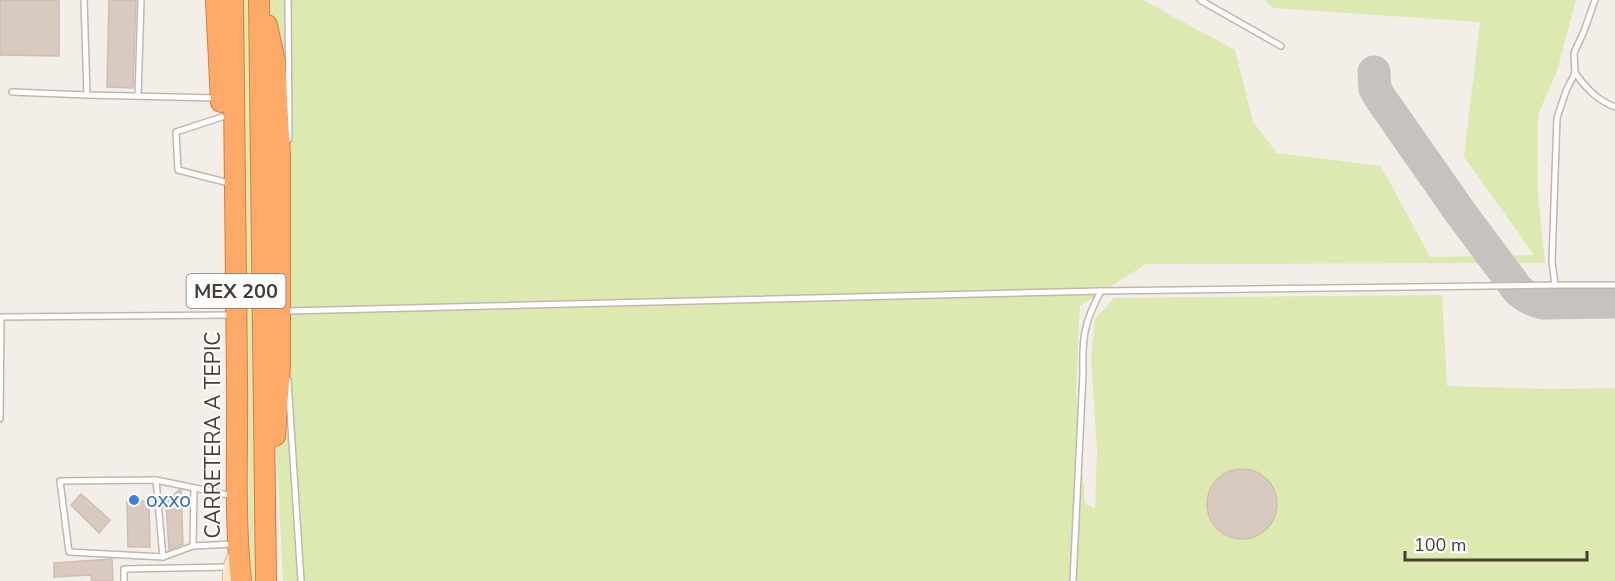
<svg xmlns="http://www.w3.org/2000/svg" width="1615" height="581" viewBox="0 0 1615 581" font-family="'Nunito Sans',sans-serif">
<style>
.green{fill:#dce9b1}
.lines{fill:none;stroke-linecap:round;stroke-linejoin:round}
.taxiway{stroke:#c6c2c0;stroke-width:33}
.building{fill:#d9cac0;stroke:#d1bdb1;stroke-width:1.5}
.lane-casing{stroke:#c3b6ae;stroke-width:8}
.secondary-casing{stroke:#d8b99a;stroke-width:17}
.highway-casing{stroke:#df7a38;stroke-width:22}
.lane{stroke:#fff;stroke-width:5}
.secondary{stroke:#ffe5c8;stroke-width:15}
.highway{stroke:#ffaa69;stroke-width:20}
.shop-dot{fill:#3f7fe0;stroke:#fff;stroke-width:2}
.labels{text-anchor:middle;stroke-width:4.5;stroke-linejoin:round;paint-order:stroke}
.shield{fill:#fff;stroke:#7f7773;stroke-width:1.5}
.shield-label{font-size:20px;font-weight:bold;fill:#483d37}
.street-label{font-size:21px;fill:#483d37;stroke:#fff}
.shop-label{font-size:21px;fill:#366cbe;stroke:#fff;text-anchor:start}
</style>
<rect width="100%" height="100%" fill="#f4eee8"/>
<g class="green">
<polygon points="243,0 253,0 260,581 251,581 250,575 242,101"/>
<polygon points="269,0 1143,0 1235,50 1253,122 1277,153 1381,166 1430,257 1534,255 1464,157 1480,22 1273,8 1264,0 1576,0 1557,71 1538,115 1538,195 1545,263 1146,264 1080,306 1076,389 1085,503 1095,509 1097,448 1091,360 1095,319 1114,298 1442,295 1447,386 1549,389 1615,388 1615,581 283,581 275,417"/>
</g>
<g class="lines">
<path class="taxiway" d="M1374,72L1375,89L1381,99L1460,212L1518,290C1526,297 1533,301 1543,303L1615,302"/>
</g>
<g class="building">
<polygon points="0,0 59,0 59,56 0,55"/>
<polygon points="109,0 136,0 133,88 107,87"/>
<circle cx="1242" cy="504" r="35"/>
<polygon points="179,490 181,490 183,544 169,550 166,502"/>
<polygon points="81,494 110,520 99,533 71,505"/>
<polygon points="127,501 149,501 150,547 128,547"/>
<polygon points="112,559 113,581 92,581 91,575 54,577 54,563"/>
</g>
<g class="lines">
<defs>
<g id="lane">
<polyline points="84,0 87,95 216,98"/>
<polyline points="288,0 289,139"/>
<polyline points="1200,0 1281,46"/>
<path d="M1575,73C1587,89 1597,100 1615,107"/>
<polyline points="12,92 87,95"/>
<polyline points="138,96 141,0"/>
<polyline points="222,117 176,132 178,170 225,182"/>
<polyline points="1555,285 1615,285"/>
<polyline points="289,311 1101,291 1555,285 1552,261 1557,118 1566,91 1575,73 1574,53 1584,31 1595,0"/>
<polyline points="288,380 301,581"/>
<polyline points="0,419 1,317 232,315"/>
<polyline points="156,480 163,557"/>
<polyline points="233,496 156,480 60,481 69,552 163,557 193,546 234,544"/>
<polyline points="193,546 194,489"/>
<polyline points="124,581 124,569 228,567"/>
<path d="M1073,581L1083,373C1082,339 1084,322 1101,291"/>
</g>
<polyline id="secondary" points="230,581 231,567 235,557"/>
<g id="highway">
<polyline points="216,0 221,102"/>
<path d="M233,0C234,126 236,251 237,377C238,445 234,513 241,581"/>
<polyline points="259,0 266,581"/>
<polyline points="267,25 275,62 280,155 280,367 275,436"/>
</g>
</defs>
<use href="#lane" class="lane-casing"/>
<use href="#secondary" class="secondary-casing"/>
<use href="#highway" class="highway-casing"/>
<use href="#lane" class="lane"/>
<use href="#secondary" class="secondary"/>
<use href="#highway" class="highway"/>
</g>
<circle class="shop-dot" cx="134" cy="500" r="6"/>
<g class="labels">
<rect class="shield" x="186.5" y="274" width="99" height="34" rx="4.5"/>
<g class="shield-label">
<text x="236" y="298">MEX 200</text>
</g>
<g class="street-label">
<text transform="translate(213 435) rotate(-90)" y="7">CARRETERA A TEPIC</text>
</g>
<g class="shop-label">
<text x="146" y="507">oxxo</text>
</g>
</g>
<path d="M1405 551v9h182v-9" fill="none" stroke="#483d37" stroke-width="3"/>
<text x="1414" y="551" font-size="18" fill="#483d37" stroke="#ffffff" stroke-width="4.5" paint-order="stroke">100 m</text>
</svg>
